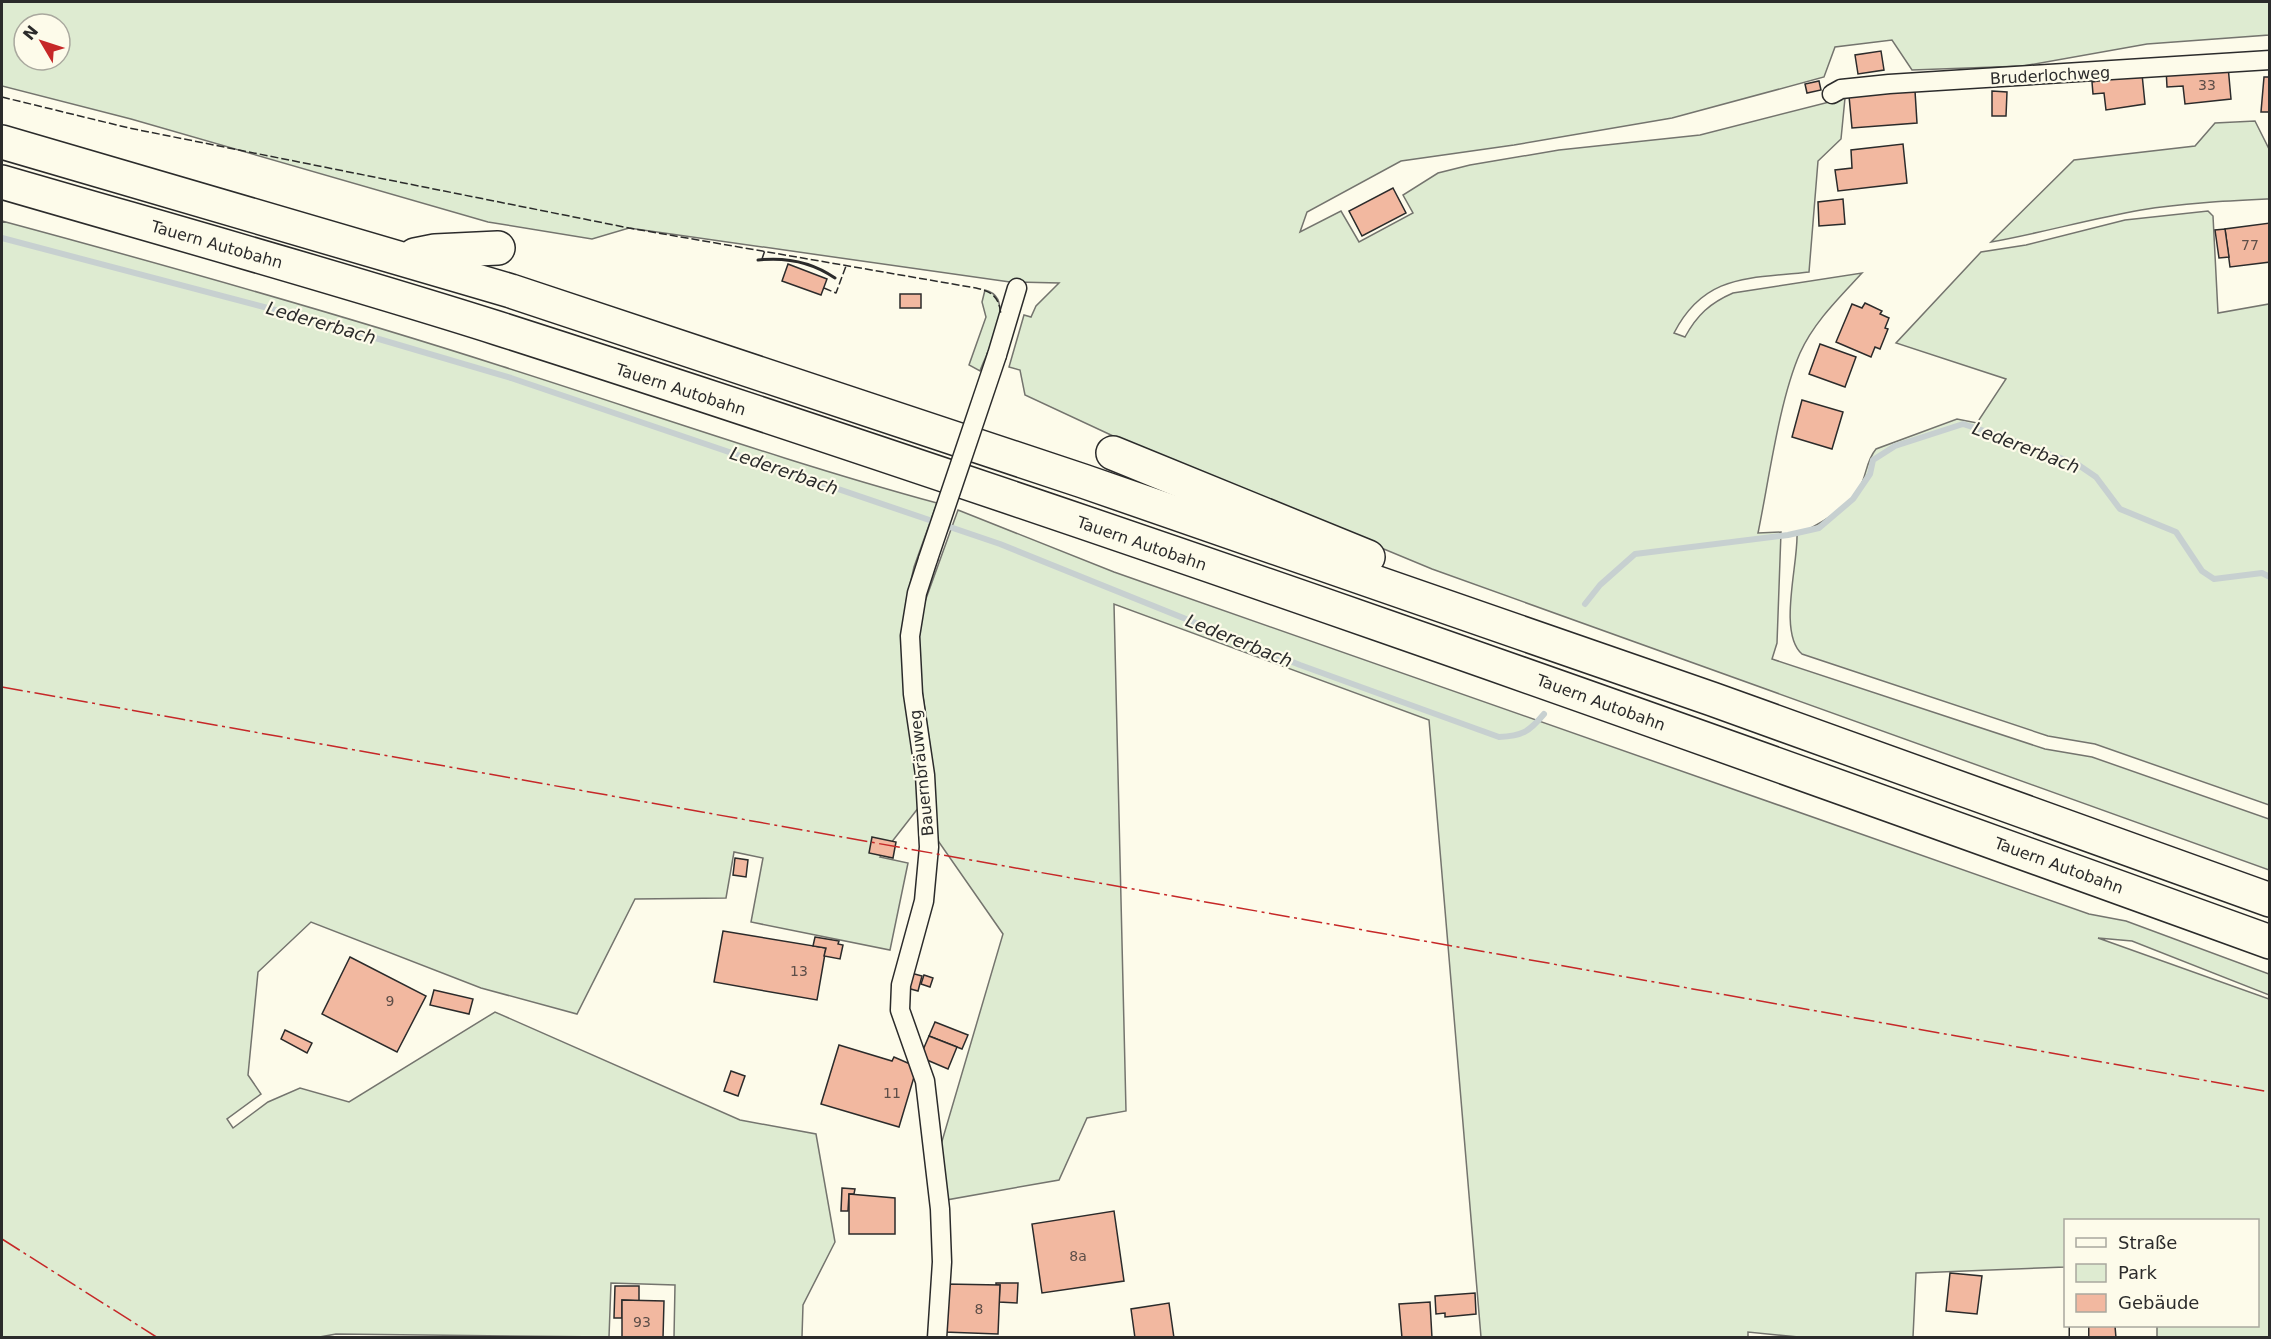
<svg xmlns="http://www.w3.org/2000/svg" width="2271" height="1339" viewBox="0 0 2271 1339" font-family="'DejaVu Sans',sans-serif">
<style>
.green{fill:#deebd1;stroke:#74746e;stroke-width:1.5;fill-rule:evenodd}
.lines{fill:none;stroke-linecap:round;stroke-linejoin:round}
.stream{stroke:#c7d0d0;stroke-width:6}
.building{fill:#f2b8a0;stroke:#2b2b2b;stroke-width:1.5}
.minor-casing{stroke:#2b2b2b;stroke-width:21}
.motorway-casing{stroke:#2b2b2b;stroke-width:36}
.minor{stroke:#fdfbea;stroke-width:18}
.motorway{stroke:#fdfbea;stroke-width:33}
.minor-bridge-casing{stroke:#2b2b2b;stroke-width:21;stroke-linecap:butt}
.minor-bridge{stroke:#fdfbea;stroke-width:18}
.fence{stroke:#2b2b2b;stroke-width:1.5;stroke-dasharray:8 3;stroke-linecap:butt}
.wall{stroke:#2b2b2b;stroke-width:3}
.power{stroke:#c62828;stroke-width:1.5;stroke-dasharray:21 4.5 3 4.5;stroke-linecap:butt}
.labels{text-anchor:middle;stroke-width:4.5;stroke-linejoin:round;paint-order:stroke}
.number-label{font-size:14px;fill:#5d4e48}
.street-label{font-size:16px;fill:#2b2b2b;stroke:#fdfbea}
.water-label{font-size:18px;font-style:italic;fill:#2b2b2b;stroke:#fdfbea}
</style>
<rect width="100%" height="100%" fill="#fdfbea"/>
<g class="green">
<path d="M2,2H2269V35L2147,44L2023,66L1912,70L1892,40L1835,47L1824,77L1672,118L1514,145L1401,161L1307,212L1300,232L1341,211L1359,242L1413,213L1403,195L1438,173L1470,165L1559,150L1700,135L1845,98L1841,139L1818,161L1809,272C1750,279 1705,273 1674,333L1685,337C1697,315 1710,303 1733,293L1862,273C1839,298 1814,322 1800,353C1779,401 1769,480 1758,533L1781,532L1777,643L1772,659L2045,749L2092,757L2269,819V870L1432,569L1126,442L1025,395L1020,370L1009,367L1024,315L1031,317L1036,306L1059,283L1010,282L629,228L592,239L488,222L131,119L2,86ZM24,24H60V60H24Z"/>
<path d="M2255,121L2269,149V199C2227,201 2183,203 2141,210C2090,219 2041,233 1991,242L2074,160L2195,146L2215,123Z"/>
<path d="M2208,211L2213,216L2218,313L2269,304V805L2095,744L2048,736L1802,654C1778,633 1798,565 1797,535C1818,525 1848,509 1860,487C1867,474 1866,461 1876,449L1957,419L1977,423L2006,379L1896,343L1981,252L2026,245L2125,220Z"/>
<path d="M2,221C169,266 336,313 501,366C646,412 790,463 937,503L914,567L906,602L902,651L919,807L880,857L908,863L890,950L751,922L763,858L734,852L726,898L635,899L577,1014L481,988L311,922L258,972L248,1075L261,1094L227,1119L233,1128L268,1102L300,1088L349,1102L495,1012L740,1120L816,1134L835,1242L803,1305L802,1337H674L675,1285L611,1283L609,1337L336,1334L314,1338L2,1337Z"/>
<path d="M985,290C1018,298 987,351 980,371L969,365L986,317L982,302Z"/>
<polygon points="958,510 1114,572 2089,914 2126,921 2269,974 2269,995 2132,941 2098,938 2269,999 2269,1337 2157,1337 2157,1326 2258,1326 2258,1220 2066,1220 2065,1267 1916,1273 1913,1337 1809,1338 1748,1332 1748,1338 1481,1337 1429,720 1114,604 1126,1111 1087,1118 1059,1180 946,1200 940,1148 1003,934 934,835 931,753 917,654 923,607"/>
</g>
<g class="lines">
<g class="stream">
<path d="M2,238L321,322L511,378L1000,544L1300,665L1499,737C1522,736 1529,732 1544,714"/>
<polyline points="1585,604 1600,585 1635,554 1788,535 1819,528 1853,499 1870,474 1873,460 1895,446 1963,424 2003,437 2077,464 2096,477 2120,509 2176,532 2202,571 2214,579 2262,573 2270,577"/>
</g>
</g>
<g class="building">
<polygon points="1881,51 1884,70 1858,74 1855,55"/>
<polygon points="2228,66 2231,99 2185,104 2183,86 2167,87 2166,68"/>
<polygon points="2142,74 2145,104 2106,110 2104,93 2093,94 2092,82"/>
<polygon points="2264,77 2270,77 2270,112 2261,112"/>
<polygon points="1819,81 1821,90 1807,93 1805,84"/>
<polygon points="1915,91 1917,123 1852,128 1849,96"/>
<polygon points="1992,91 2007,92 2006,116 1992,116"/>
<polygon points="1903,144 1907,183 1838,191 1835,170 1852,168 1851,150"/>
<polygon points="1393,188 1406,213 1362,236 1349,211"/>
<polygon points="1843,199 1845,224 1819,226 1818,202"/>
<polygon points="2270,223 2270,262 2230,267 2225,229"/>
<polygon points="2225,229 2229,257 2219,258 2215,230"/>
<polygon points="788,264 827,279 821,295 782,281"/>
<rect x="900" y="294" width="21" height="14"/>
<polygon points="1865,303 1882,311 1880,314 1889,318 1885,328 1888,329 1880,349 1875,347 1871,357 1836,342 1852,304 1862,308"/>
<polygon points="1820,344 1856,357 1845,387 1809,374"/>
<polygon points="1802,400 1843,412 1832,449 1792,437"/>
<polygon points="872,837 896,842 893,858 869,853"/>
<polygon points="735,858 748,860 746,877 733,875"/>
<polygon points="723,931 826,948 817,1000 714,982"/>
<polygon points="815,937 839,941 838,944 843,945 840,959 824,956 826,948 813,946"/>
<polygon points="350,957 426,996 397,1052 322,1014"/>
<polygon points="911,973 922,976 918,991 907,988"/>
<polygon points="924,975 933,978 930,987 921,984"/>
<polygon points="434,990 473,999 469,1014 430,1005"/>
<polygon points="935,1022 968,1035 962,1049 929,1036"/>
<polygon points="285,1030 312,1043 307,1053 281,1039"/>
<polygon points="929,1036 957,1047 948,1069 920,1057"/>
<polygon points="839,1045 892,1061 894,1057 917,1067 899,1127 821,1104"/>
<polygon points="731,1071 745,1076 738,1096 724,1091"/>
<polygon points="842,1188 855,1189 854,1194 849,1194 848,1211 841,1211"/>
<polygon points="849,1194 895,1198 895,1234 849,1234"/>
<polygon points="1114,1211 1124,1281 1042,1293 1032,1224"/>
<polygon points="1950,1273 1982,1276 1977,1314 1946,1311"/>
<polygon points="996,1283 1018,1283 1017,1303 999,1302 1000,1285 996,1285"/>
<polygon points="945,1284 1000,1285 998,1334 944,1332"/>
<polygon points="615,1286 639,1286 639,1301 622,1300 622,1318 614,1318"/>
<polygon points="1475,1293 1476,1314 1445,1317 1445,1313 1436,1314 1435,1296"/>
<polygon points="622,1300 664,1301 663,1338 622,1338"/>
<polygon points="1430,1302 1432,1338 1402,1338 1399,1304"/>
<polygon points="1169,1303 1174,1338 1135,1338 1131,1309"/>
<polygon points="2085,1326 2115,1326 2116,1338 2086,1338"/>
</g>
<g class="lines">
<defs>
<g id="minor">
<polyline points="1832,94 1841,89 1889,84 2270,60"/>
<polyline points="997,355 1017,288"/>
<polyline points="928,559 917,593 910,636 913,694 925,775 929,847 924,901 901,985 900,1010 925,1081 940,1209 942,1262 937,1338"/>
<polyline points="2079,1326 2079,1338"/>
</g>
<g id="motorway">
<polyline points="2,142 511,291 1083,481 1712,699 2270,900"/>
<path d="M2,182C167,230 333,276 497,328C1093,519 1682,729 2270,942"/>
<polyline points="415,255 435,251 498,248"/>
<polyline points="1113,453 1368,557"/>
</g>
</defs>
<use href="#minor" class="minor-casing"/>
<use href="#motorway" class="motorway-casing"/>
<use href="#minor" class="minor"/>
<use href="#motorway" class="motorway"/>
<defs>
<polyline id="minor-bridge" points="928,559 997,355"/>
</defs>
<use href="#minor-bridge" class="minor-bridge-casing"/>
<use href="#minor-bridge" class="minor-bridge"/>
<g class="fence">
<path d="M2,97L129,128L629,228L976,288C993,292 999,297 1001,315"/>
<polyline points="762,259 765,250"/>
<polyline points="824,288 836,293 846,266"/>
</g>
<path class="wall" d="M758,260C785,257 812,262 835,278"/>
<g class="power">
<polyline points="2,687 2270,1092"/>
<polyline points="2,1239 158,1338"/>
</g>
</g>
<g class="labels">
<g class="number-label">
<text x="2207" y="90">33</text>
<text x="2250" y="250">77</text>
<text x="799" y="976">13</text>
<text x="390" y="1006">9</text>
<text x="892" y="1098">11</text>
<text x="1078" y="1261">8a</text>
<text x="979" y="1314">8</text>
<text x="642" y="1327">93</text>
</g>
<g class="street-label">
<text transform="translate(2050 75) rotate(-3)" y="6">Bruderlochweg</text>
<text transform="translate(217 244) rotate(16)" y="6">Tauern Autobahn</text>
<text transform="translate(681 389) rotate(18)" y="6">Tauern Autobahn</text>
<text transform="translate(1142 543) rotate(19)" y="6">Tauern Autobahn</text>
<text transform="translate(1601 702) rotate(20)" y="6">Tauern Autobahn</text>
<text transform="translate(921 773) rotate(-96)" y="6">Bauernbräuweg</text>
<text transform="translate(2059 865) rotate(20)" y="6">Tauern Autobahn</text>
</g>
<g class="water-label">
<text transform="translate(321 323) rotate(16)" y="6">Ledererbach</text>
<text transform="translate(2026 448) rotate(21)" y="6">Ledererbach</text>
<text transform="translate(784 471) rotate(19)" y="6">Ledererbach</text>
<text transform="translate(1239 641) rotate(22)" y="6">Ledererbach</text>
</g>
</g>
<rect width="2271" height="1339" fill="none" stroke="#2b2b2b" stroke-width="6"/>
<rect x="2064" y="1219" width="195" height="108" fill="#fdfbea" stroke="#a9a89e" stroke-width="1.5"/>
<rect x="2076" y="1238" width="30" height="9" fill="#fdfbea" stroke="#a9a89e" stroke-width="1.5"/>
<text x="2118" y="1249" font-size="18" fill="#2b2b2b">Straße</text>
<rect x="2076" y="1264" width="30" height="18" fill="#deebd1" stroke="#a9a89e" stroke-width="1.5"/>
<text x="2118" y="1279" font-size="18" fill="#2b2b2b">Park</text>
<rect x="2076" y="1294" width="30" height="18" fill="#f2b8a0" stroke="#a9a89e" stroke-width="1.5"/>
<text x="2118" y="1309" font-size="18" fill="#2b2b2b">Gebäude</text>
<g transform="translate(42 42) rotate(309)"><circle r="28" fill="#fdfbea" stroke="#a9a89e" stroke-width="1.5"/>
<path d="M0-4.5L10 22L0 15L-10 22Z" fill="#c62828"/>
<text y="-9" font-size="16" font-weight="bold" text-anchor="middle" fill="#2b2b2b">N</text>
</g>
</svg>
